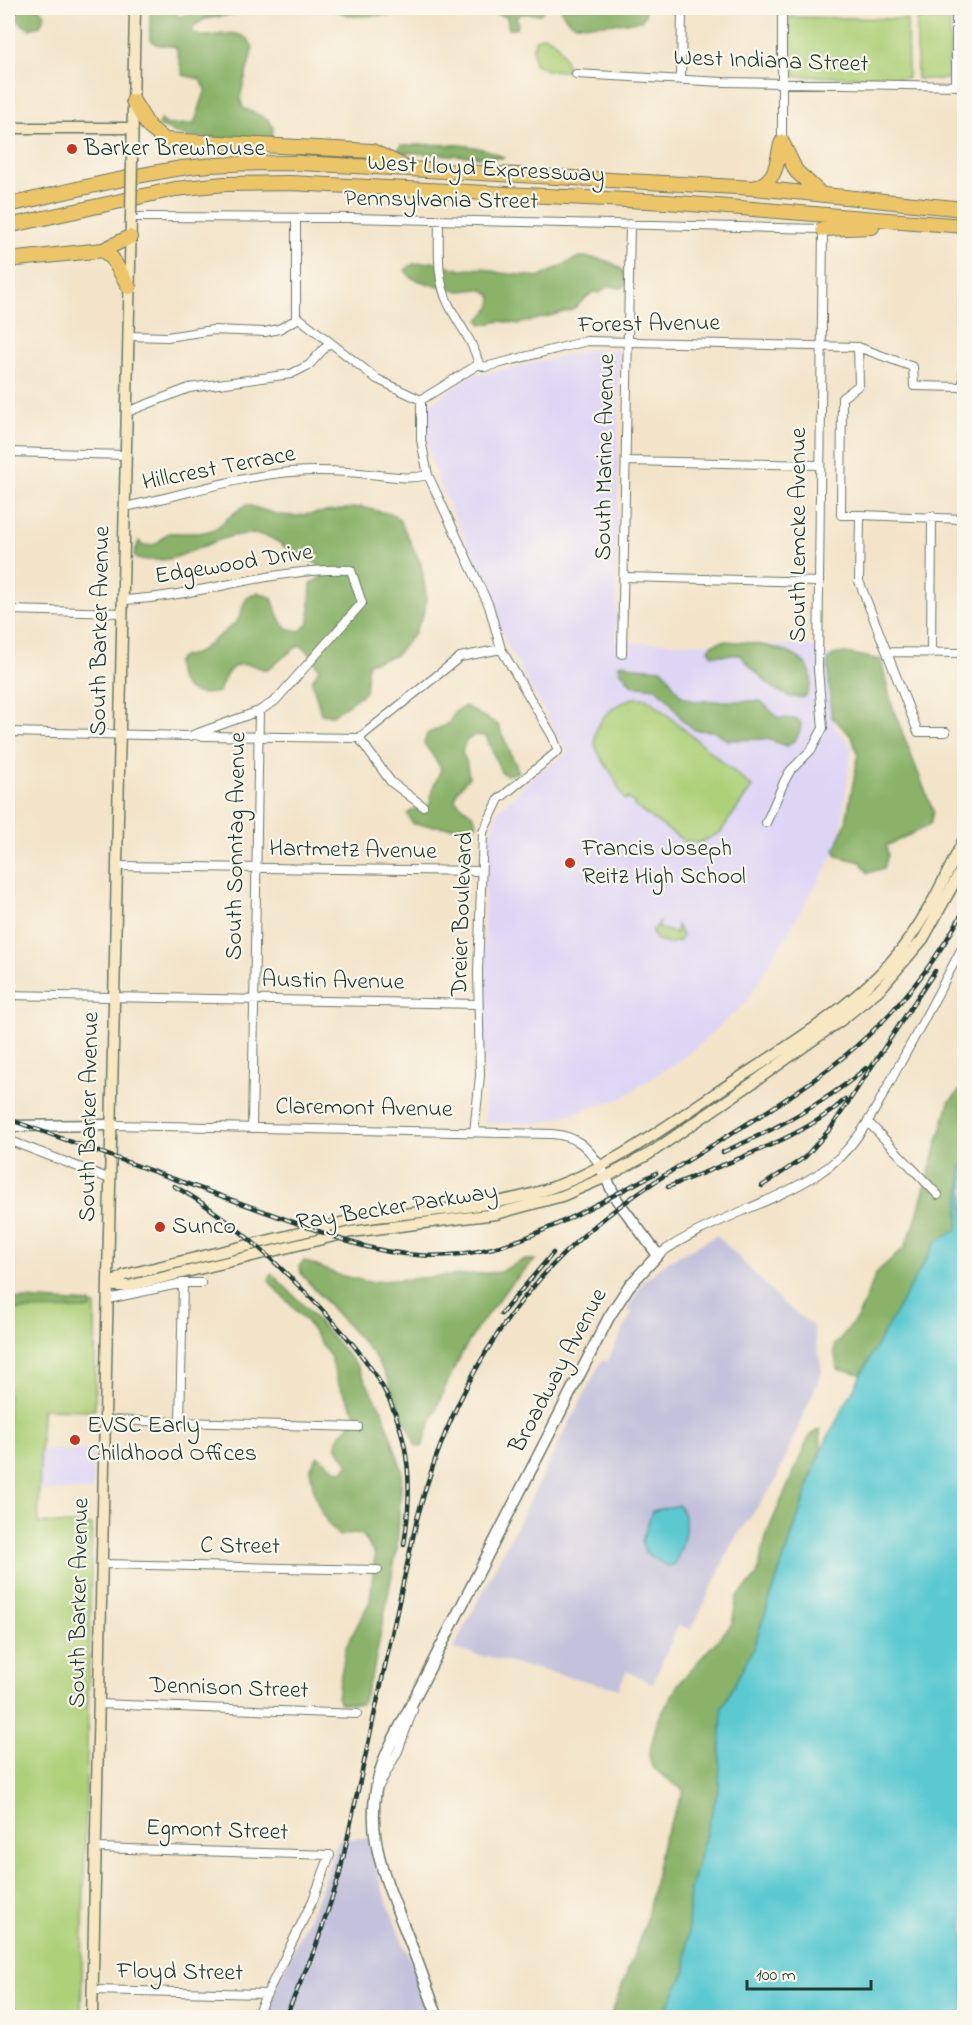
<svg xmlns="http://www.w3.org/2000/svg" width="972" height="2025" font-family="'Indie Flower',sans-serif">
	<rect width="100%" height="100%" fill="#fbf7ec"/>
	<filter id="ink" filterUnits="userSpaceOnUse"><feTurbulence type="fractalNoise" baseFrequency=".0167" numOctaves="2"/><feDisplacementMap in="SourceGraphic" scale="12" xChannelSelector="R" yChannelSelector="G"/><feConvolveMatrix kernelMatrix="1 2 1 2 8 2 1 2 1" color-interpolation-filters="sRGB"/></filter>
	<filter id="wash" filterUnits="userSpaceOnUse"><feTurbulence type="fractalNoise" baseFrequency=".008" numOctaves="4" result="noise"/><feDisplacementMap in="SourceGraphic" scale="24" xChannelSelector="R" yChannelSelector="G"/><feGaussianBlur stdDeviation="1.35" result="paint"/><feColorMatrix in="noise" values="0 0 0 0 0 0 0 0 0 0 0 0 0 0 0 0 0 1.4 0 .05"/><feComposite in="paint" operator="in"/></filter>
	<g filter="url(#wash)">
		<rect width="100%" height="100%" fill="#f3e4c9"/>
		<path fill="#ded5f5" d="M588,350H619L616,642L807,645L832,657L835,728L852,746L839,847L746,1002L690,1053L622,1098L541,1123H485L483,997L486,844L498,811L532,778L568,753L506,643L491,595L438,481L427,443L428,405L476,373H491Z
			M40,1450L93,1451V1491L38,1490Z"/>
		<path fill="#c3c1db" d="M717,1235L783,1303L813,1326L822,1371L775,1482L731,1545L692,1630L678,1625L653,1684L626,1671L619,1689L453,1649L602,1360L607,1362L632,1313L627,1310L643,1282L667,1262Z
			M369,1838L380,1883L432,2017L260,2018L317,1900L339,1839Z"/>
		<path fill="#aed079" stroke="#668656" stroke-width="1.5" d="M789,17L907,19L908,78L790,76Z
			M917,19L950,20L949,79H917Z
			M543,36C560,39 563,56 569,71L546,70L534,63L533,47L536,39Z
			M633,698H646L652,702L752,787L720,833L699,843L684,841L634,806L635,804L627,798L625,800C619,792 617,783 613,776C608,767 599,757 596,747C589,723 615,704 633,698Z
			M660,922L658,928L676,933L677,925L682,936L680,941L669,944L657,940L652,932Z
			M8,1305L95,1306V1410L42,1409L38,1523L92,1525L81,2017L8,2018Z"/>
		<path fill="#8ab269" stroke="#54784e" stroke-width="1.5" d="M8,8H39L45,15L40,26L29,29L8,13Z
			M150,8H172L179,17L201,8H542L544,10L540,14H521L516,18L518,23L516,29H509L507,17L491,13L353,16L326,8L252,11L205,19L194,26L192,31C206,47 238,18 253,47L240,98L243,108L268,119L273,127L272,137L264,140L187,137L158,126L160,120L168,125L194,124L206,89L200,79L183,75L176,47L156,44L150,39Z
			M561,8H644L645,15L641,21C627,22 589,26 576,24C569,23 562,15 561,8Z
			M401,145C435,145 475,140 504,158L397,152Z
			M579,257C596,257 629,262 626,284L622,288L608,286L600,293L593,292L572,310L519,324L500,321L482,325L479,320L491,307L492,297C480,283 472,292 457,291C453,291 413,280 411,277C408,275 407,272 405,270L413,264L434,262L462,270L483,268L500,273L540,277Z
			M247,505L279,515L296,516L361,507L394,515L400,521L421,564L426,594L425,610L415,632L395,656L368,663L365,692L333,715L321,714L312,681L319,669L310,653L300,645C287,652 279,663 266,670C239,659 228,663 219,692C193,698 178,689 176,662C185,653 188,657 197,653C201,651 236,623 238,620C242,613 242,605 247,598L258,592L272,598L278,616L286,628L300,631L309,623L311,584L322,576C322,562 308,559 297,554C285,549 278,539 265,536C230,527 201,551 169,559C158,561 147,560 136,559L134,554L139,541L143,546L156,544L168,533C183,532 203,536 216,528C227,521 234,510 247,505Z
			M722,641C750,642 833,649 806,696C782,705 755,671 740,655H712L709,649L713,644Z
			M845,653L881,660L892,706L933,811L930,825L886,846L888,855L884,868L868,873L861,862L837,856L835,850L846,822L858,756L852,737L831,716L828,661L833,655Z
			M624,663L634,667L663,669L680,695L694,701H761L778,718L797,719L801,723C800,736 797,739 787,746L767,739L727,740L714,731L695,730L683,721L668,699L656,688L632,685L620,671L619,665Z
			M465,706L498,725L519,772L507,775L501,772L486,736L475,735L465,742L462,753L466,760L469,777L457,791L455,800L473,815L477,824L468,829L413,824L407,814L414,809L427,808L431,802C430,787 438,781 441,768L424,743L427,734L449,723L455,712Z
			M964,1086V1161L962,1168L958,1229L936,1242L861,1374L837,1369L834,1346L858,1317L877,1272L904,1248L914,1226L949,1102Z
			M523,1260H535C475,1318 449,1369 422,1447L416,1446L388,1379L373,1354L302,1275L299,1266L304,1261L339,1275L369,1282L500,1272Z
			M272,1274L308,1310L357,1366L383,1412L402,1471L397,1549L374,1667L362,1704L340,1703L337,1697L346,1647L370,1601L375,1555L363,1535L353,1533L339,1536C319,1516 314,1496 310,1469L318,1456L337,1470L343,1471L349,1464L337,1448V1440L357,1415L338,1384L331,1358L307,1322L273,1286L269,1280Z
			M8,1298L91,1303V1309L8,1310Z
			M820,1429L821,1450L754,1646L722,1708L719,1788L690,1890L686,1971L662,2017L610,2018L646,1922L663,1840L684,1791L652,1767L649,1755L657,1722L679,1683L732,1624L737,1597L757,1576L767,1533L810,1435Z"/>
		<path fill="#5cc9d1" stroke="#3e8382" stroke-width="1.5" d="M964,1161V2017H662L686,1971L690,1890L719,1788L722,1708L754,1646L821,1450L879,1341L936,1242L958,1229L962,1168Z
			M679,1505C691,1524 683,1546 674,1565L666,1566L645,1552L642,1541L652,1511Z"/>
	</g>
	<g filter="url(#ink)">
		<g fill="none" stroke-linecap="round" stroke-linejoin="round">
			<g stroke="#697768" stroke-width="10">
				<path id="minor" d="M782,8V142
					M576,74L723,82L964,86
					M681,79L682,8
					M956,86V8
					M131,217L350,218L823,229L818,669L823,728L812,749L790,771L784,782L766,823
					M296,218V319
					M439,221C439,248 436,280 449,305C460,327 472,339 479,364
					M128,336L167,337L213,330L265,332L279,329L299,318L377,379L421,400L479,364L485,367L497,364L587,341L858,347L859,385L842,398L841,515H860L859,581L918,732H946
					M858,347L913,367L914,386L963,387L964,364
					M421,400V440L428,475L489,606L501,649L553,737L558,751L499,799L483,832L478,972L480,1076L474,1132
					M127,412L189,388L291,374L309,365L330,342
					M8,452L126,455
					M627,461L819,465
					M125,507C181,496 234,477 291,472C317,470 343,471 369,474C391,476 407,480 428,475
					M860,515L964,519
					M624,577L818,582
					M8,610L122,613
					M887,652L964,653
					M931,652L932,516
					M622,654L630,224
					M8,732L190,736L259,711L275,701L362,603L351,570C273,567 200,597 123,600
					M199,736L359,738L460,657L501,649
					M359,738L391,782L423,806
					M117,866L480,871
					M8,995L478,1004
					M868,1122L938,1195
					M111,1125L552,1134C577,1136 587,1146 601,1167
					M252,1128L259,711
					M8,1140L110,1179
					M658,1255C707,1220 767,1206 818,1174C857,1150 876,1108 897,1069C920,1028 942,986 964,944
					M108,1299L183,1283H201
					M105,1420L358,1427
					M180,1423L183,1283
					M102,1564L378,1570
					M99,1704L357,1714
					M379,1786L398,1751L413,1710
					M96,1848L330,1855L313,1900L255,2018
					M93,1990L267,1994"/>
			</g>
			<g stroke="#697768" stroke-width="13">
				<path id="tertiary" d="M8,1126L111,1125
					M438,2018C427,1987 416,1957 404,1927C379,1865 359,1816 388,1750L609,1317L629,1286L658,1255L617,1200L602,1170"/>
			</g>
			<g stroke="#697768" stroke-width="13">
				<path id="secondary" d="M8,128H133
					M132,159L135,8
					M108,1286L125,1275L349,1221C413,1210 478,1211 542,1191C609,1170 661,1129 719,1091C774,1055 846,1012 890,963C923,926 943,882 964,839
					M108,1286H128L351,1232L496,1214L562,1196L606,1177L649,1154L754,1082L840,1021L881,988L923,939L964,865
					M92,2018L131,217"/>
			</g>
			<g stroke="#697768" stroke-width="16">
				<path id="trunk" d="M133,101L149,127L165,140L372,151L403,166
					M782,142L796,171L822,195
					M755,188C778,179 776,164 781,144
					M8,205C66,192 123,177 182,168C222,163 262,163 301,163L755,188L964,209
					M8,226L175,189L225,184L289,183L666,202L964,226
					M823,229L872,227
					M103,250L112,258L129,287
					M8,260L103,250L130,237"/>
			</g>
			<use href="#minor" stroke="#fff" stroke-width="8"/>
			<use href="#tertiary" stroke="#fff" stroke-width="10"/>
			<use href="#secondary" stroke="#f7e8c3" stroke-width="10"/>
			<use href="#trunk" stroke="#ecc569" stroke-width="14"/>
			<g stroke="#1f3d34" stroke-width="4.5">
				<path id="rail" d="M8,1119L346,1241C474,1282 546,1230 656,1173
					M723,1152C774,1130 824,1104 866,1068
					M174,1186C223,1213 262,1249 301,1288C383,1371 423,1424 404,1545
					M762,1186L805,1157L831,1128L935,971
					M668,1187C718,1166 809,1136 845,1099
					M501,1314L553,1253
					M285,2018L315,1949L339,1877L417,1519C446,1407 501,1305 591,1229C668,1164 763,1122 841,1059C892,1018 933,967 964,910"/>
			</g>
			<use href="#rail" stroke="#fbf7ec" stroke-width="2" stroke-dasharray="7" stroke-linecap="butt"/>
			<g stroke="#697768" stroke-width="13" stroke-linecap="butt">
				<path id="secondary-bridge" d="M131,217L132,159"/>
			</g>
			<use href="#secondary-bridge" stroke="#f7e8c3" stroke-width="10"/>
		</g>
	</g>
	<g fill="#c8321e" stroke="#fbf7ec" stroke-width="2">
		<circle cx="72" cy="149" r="6"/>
		<circle cx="570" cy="863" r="6"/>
		<circle cx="160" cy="1227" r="6"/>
		<circle cx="75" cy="1440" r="6"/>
	</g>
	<g text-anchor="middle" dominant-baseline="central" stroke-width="4.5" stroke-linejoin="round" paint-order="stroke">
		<g font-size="24" fill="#1f3d34" stroke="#fbf7ec">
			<text transform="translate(771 62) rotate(2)">West Indiana Street</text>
			<text transform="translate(486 170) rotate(3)">West Lloyd Expressway</text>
			<text transform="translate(441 201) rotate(1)">Pennsylvania Street</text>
			<text transform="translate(649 325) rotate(-1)">Forest Avenue</text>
			<text transform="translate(606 457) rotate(-89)">South Marine Avenue</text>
			<text transform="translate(219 469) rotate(-11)">Hillcrest Terrace</text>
			<text transform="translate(799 535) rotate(-90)">South Lemcke Avenue</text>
			<text transform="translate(234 565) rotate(-9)">Edgewood Drive</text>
			<text transform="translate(101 631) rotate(-89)">South Barker Avenue</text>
			<text transform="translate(237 846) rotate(-89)">South Sonntag Avenue</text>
			<text transform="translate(353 851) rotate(1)">Hartmetz Avenue</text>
			<text transform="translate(463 914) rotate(-88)">Dreier Boulevard</text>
			<text transform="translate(333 982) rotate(1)">Austin Avenue</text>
			<text transform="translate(364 1109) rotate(1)">Claremont Avenue</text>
			<text transform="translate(90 1117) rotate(-89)">South Barker Avenue</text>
			<text transform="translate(397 1208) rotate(-9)">Ray Becker Parkway</text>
			<text transform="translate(559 1371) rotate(-62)">Broadway Avenue</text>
			<text transform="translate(240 1547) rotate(1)">C Street</text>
			<text transform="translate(80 1603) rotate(-89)">South Barker Avenue</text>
			<text transform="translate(229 1689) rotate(2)">Dennison Street</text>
			<text transform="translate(217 1831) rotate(2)">Egmont Street</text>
			<text transform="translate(180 1973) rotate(1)">Floyd Street</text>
		</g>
		<g font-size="24" fill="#1f3d34" stroke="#fbf7ec" text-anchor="start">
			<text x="84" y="149">Barker Brewhouse</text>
			<text x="582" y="849">Francis Joseph<tspan x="582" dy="28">Reitz High School</tspan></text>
			<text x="172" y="1227">Sunco</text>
			<text x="87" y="1426">EVSC Early<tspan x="87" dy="28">Childhood Offices</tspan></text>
		</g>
	</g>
	<rect width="972" height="2025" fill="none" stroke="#fbf7ec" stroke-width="30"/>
	<path d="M747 1980v9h124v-9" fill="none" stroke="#1f3d34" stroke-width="3"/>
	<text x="756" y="1980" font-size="18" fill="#1f3d34" stroke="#fbf7ec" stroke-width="4.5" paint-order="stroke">100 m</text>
</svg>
